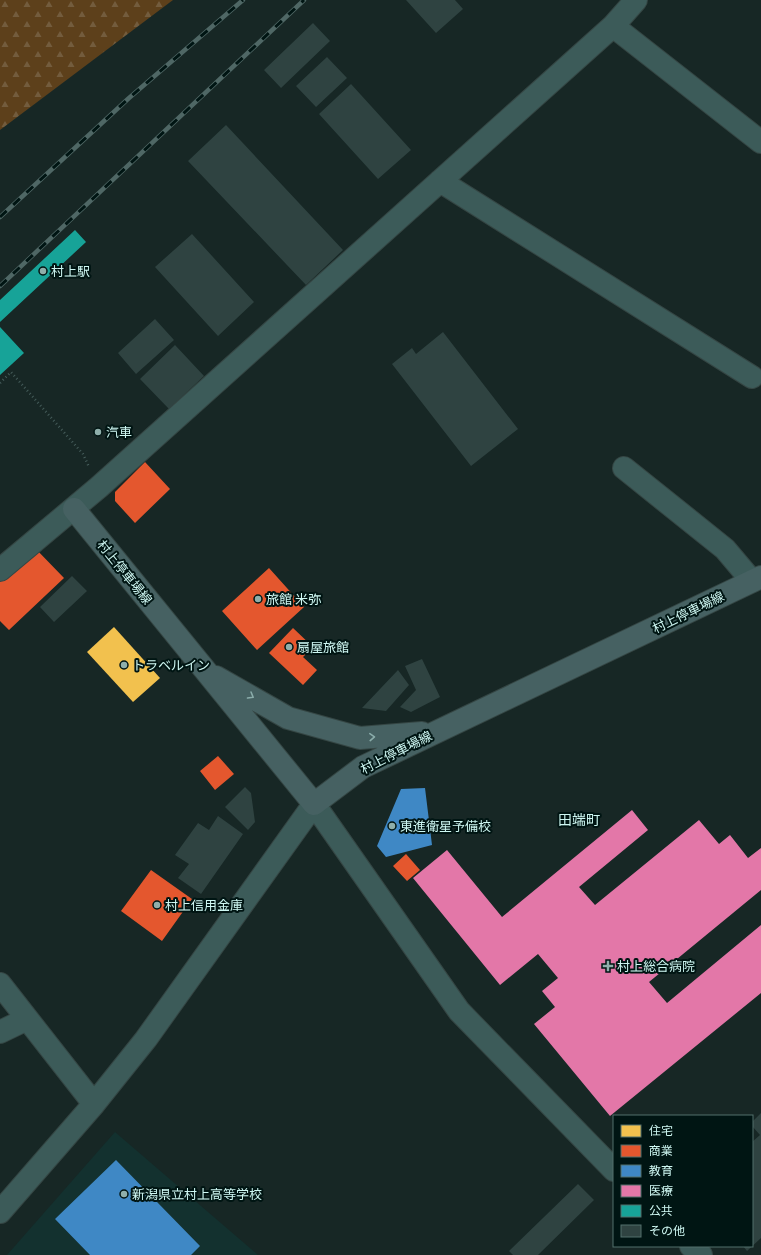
<svg xmlns="http://www.w3.org/2000/svg" width="761" height="1255" font-family="Cabin,'Noto Sans JP',sans-serif">
	<defs>
		<pattern id="forest-firs" width="22" height="20" patternUnits="userSpaceOnUse"><rect width="22" height="20" fill="#5d401b"/><path d="M5 1l3.5 6h-7zM16 11l3.5 6h-7z" fill="#735c3d"/></pattern>
	</defs>
	<rect width="100%" height="100%" fill="#172725"/>
	<path fill="#13312f" d="M115,1132L258,1255H7Z"/>
	<path fill="url(#forest-firs)" d="M0,0H173L0,130Z"/>
	<path fill="#f2c14e" d="M114,627L160,678L133,702L87,652Z"/>
	<path fill="#e4572e" d="M145,462L170,489L135,523L115,501V492Z
		M34,547L64,578L9,630L0,621V579Z
		M269,568L304,607L257,650L222,611Z
		M293,628L313,647L303,657L317,670L303,685L269,653Z
		M218,756L234,774L215,790L200,771Z
		M406,854L420,870L407,881L393,866Z
		M151,870L192,899L162,941L121,911Z"/>
	<path fill="#3f88c5" d="M425,788L432,845L386,857L377,846L401,789Z
		M116,1160L200,1246L191,1255H90L55,1219Z"/>
	<path fill="#e377a8" d="M632,810L648,830L579,887L595,905L699,820L719,844L730,835L748,858L761,848V890L649,982L667,1003L761,925V993L610,1116L534,1024L555,1007L542,991L558,978L538,954L500,985L413,878L447,850L502,917Z"/>
	<path fill="#17a398" d="M75,230L86,242L0,322V300Z
		M0,327L24,353L0,375Z"/>
	<path fill="#2f4341" d="M406,0H455L463,9L436,33Z
		M313,23L330,41L281,88L264,70Z
		M327,57L347,78L316,107L296,86Z
		M351,84L411,150L378,179L319,114Z
		M226,125L343,250L306,285L188,161Z
		M192,234L254,302L218,336L155,267Z
		M155,319L174,340L136,374L118,353Z
		M443,332L518,429L471,466L392,364L412,348L416,354Z
		M175,345L204,376L169,409L140,379Z
		M72,576L87,591L54,622L40,607Z
		M422,659L440,697L411,712L400,707L416,690L405,666Z
		M398,670L409,685L386,711L362,708Z
		M245,787L251,793L255,822L248,830L225,807Z
		M218,816L243,834L201,894L178,878L189,864L175,855L198,823L209,830Z
		M761,1113V1238L747,1251L743,1246H752V1142L760,1135L752,1126V1122Z
		M578,1184L594,1200L538,1255H513L509,1251Z"/>
	<g fill="none" stroke-linecap="round" stroke-linejoin="round">
		<g stroke="#354644" stroke-width="24">
			<path id="minor" d="M613,26L761,142
				M440,181L752,377
				M624,468L725,549L752,581
				M0,570L99,487L613,26L636,0
				M0,984L94,1104
				M0,1032L27,1019
				M0,1212L94,1104L146,1039L314,804L459,1011L614,1170
				M691,1246L701,1255"/>
		</g>
		<g stroke="#354644" stroke-width="24">
			<path id="major" d="M74,509L314,804L363,767L761,577
				M216,677L288,718L360,738L422,733"/>
		</g>
		<path stroke="#455c5a" stroke-width="2.5" stroke-dasharray="1 3" stroke-linecap="butt" d="M0,383L11,372L83,454L89,467"/>
		<use href="#minor" stroke="#3c5b59" stroke-width="22"/>
		<use href="#major" stroke="#466162" stroke-width="22"/>
		<g stroke="#4f6765" stroke-width="4.5">
			<path id="rail" d="M0,217L129,98L243,0
				M0,286L304,0"/>
		</g>
		<use href="#rail" stroke="#001513" stroke-width="3" stroke-dasharray="9" stroke-linecap="butt"/>
	</g>
	<defs><path id="oneway-chevron" d="M-2-3.5L2.5 0L-2 3.5" fill="none" stroke-width="1.6" stroke-linecap="round" stroke-linejoin="round"/></defs>
	<g stroke="#8aacaa">
		<use href="#oneway-chevron" transform="translate(251 696) rotate(30)"/>
		<use href="#oneway-chevron" transform="translate(372 737) rotate(-3)"/>
	</g>
	<g fill="#8fafab" stroke="#001513" stroke-width="1.5">
		<circle cx="43" cy="271" r="4"/>
		<circle cx="98" cy="432" r="4"/>
		<circle cx="258" cy="599" r="4"/>
		<circle cx="289" cy="647" r="4"/>
		<circle cx="124" cy="665" r="4"/>
		<circle cx="392" cy="826" r="4"/>
		<circle cx="157" cy="905" r="4"/>
		<path d="M606 960h4v4h4v4h-4v4h-4v-4h-4v-4h4z"/>
		<circle cx="124" cy="1194" r="4"/>
	</g>
	<g text-anchor="middle" dominant-baseline="central" stroke-width="4" stroke-linejoin="round" paint-order="stroke">
		<g font-size="13" fill="#cff8f3" stroke="#001513" text-anchor="start">
			<text x="51" y="271">村上駅</text>
			<text x="106" y="432">汽車</text>
			<text x="266" y="599">旅館 米弥</text>
			<text x="297" y="647">扇屋旅館</text>
			<text x="132" y="665">トラベルイン</text>
			<text x="400" y="826">東進衛星予備校</text>
			<text x="165" y="905">村上信用金庫</text>
			<text x="617" y="966">村上総合病院</text>
			<text x="132" y="1194">新潟県立村上高等学校</text>
		</g>
		<g font-size="13" fill="#cff8f3" stroke="#001513">
			<text transform="translate(125 572) rotate(51)">村上停車場線</text>
			<text transform="translate(688 612) rotate(-26)">村上停車場線</text>
			<text transform="translate(396 752) rotate(-27)">村上停車場線</text>
		</g>
		<g font-size="14" fill="#cff8f3" stroke="#001513">
			<text x="579" y="820">田端町</text>
		</g>
	</g>
	<rect x="613" y="1115" width="140" height="132" fill="#001513" stroke="#53706d"/>
	<rect x="621" y="1125" width="20" height="12" fill="#f2c14e" stroke="#53706d"/>
	<text x="649" y="1135" font-size="12" fill="#cff8f3">住宅</text>
	<rect x="621" y="1145" width="20" height="12" fill="#e4572e" stroke="#53706d"/>
	<text x="649" y="1155" font-size="12" fill="#cff8f3">商業</text>
	<rect x="621" y="1165" width="20" height="12" fill="#3f88c5" stroke="#53706d"/>
	<text x="649" y="1175" font-size="12" fill="#cff8f3">教育</text>
	<rect x="621" y="1185" width="20" height="12" fill="#e377a8" stroke="#53706d"/>
	<text x="649" y="1195" font-size="12" fill="#cff8f3">医療</text>
	<rect x="621" y="1205" width="20" height="12" fill="#17a398" stroke="#53706d"/>
	<text x="649" y="1215" font-size="12" fill="#cff8f3">公共</text>
	<rect x="621" y="1225" width="20" height="12" fill="#2f4341" stroke="#53706d"/>
	<text x="649" y="1235" font-size="12" fill="#cff8f3">その他</text>
</svg>
